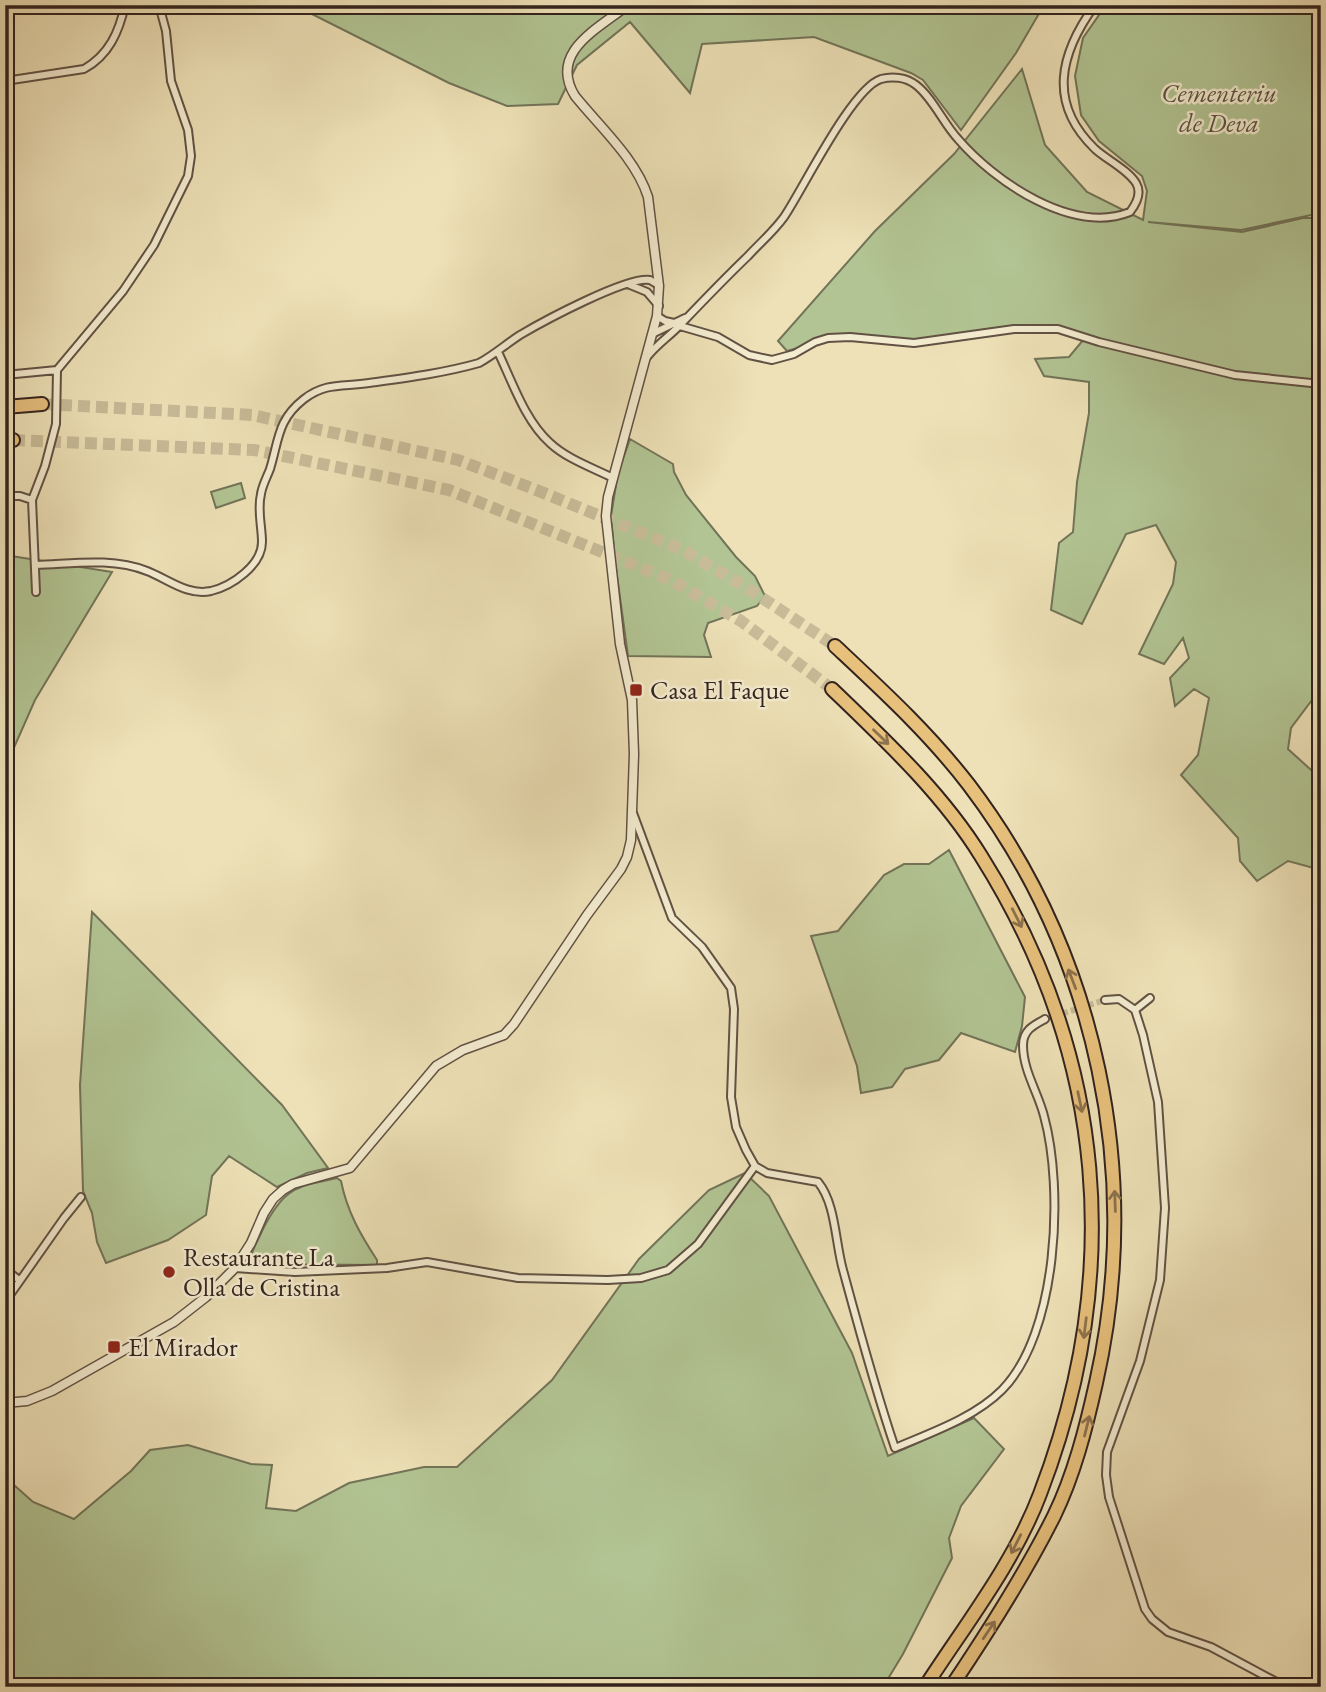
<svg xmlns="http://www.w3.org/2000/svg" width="1326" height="1692" font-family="'EB Garamond',serif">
	<rect width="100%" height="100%" fill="#eee1b7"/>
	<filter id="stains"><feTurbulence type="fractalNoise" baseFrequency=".00286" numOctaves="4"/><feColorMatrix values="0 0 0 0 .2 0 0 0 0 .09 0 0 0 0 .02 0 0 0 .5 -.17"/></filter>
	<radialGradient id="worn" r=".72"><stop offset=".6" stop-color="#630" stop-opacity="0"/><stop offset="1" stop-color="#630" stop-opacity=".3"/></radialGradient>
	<path fill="#b2c493" stroke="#727458" stroke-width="2" d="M257,5H1044L1016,53L961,130L923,80L911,73L814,37L702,44L690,93L630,22L577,65L558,104L507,106L449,83L304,10L258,7Z
		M1106,5H1321V213L1241,230L1148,222L1242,232L1303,218H1321V688L1291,728L1288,749L1321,779V870L1288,861L1257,881L1240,861L1238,838L1181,775L1198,755L1209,698L1194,689L1175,706L1170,678L1189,658L1183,638L1164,664L1139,654L1173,584L1176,562L1156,525L1126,534L1082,624L1051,610L1059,543L1073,532L1077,482L1089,413V382L1044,376L1035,359L1069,357L1084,339L1058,327L920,341L849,334L787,351L778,341L875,231L954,154L1022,69L1045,145L1087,192L1143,220L1147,191L1142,176L1099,141L1081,115L1075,76L1083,38Z
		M630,439L673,464L674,472L686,495L736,557L755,576L765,596L757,606L708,623L704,635L711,657L628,656L615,561L611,516L618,473Z
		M241,483L245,498L216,508L211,492Z
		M5,555L112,572L35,700L5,768Z
		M949,850L1025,997L1022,1026L1015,1052L961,1033L939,1060L905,1069L892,1087L861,1093L857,1066L811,936L838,931L884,875L904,864H929Z
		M92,912L282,1105L328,1168L307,1173L277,1187L229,1156L212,1176L206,1215L168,1240L106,1263L97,1242L92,1213L83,1191L80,1085Z
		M745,1173L769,1196L852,1353L888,1456L974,1418L1004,1449L961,1506L949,1538L952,1558L903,1654L883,1687H5V1477L33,1502L74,1519L131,1471L150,1450L188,1445L251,1464L272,1465L266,1508L296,1511L349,1483L424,1467H457L552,1380L639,1259L709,1190Z
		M337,1178L341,1181C347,1211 360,1234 377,1260V1265L248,1264C251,1252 258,1240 263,1229C284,1188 295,1187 337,1178Z"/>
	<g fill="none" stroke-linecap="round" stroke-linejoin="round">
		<path stroke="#c8bb98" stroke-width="6" stroke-dasharray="6 3" stroke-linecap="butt" d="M1045,1019L1105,1000"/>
		<path stroke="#c8bb98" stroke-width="12" stroke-dasharray="12 6" stroke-linecap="butt" d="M42,404L252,415L458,460L529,487L683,550L744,586L835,646
			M13,440L254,450L449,490L671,580L741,621L832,689"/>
		<g stroke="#615244" stroke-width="10">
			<path id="minor" d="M5,81L84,69C109,55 119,32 125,5
				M630,285L647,292L659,306
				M657,316L665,321L674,323
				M680,326L718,337L749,355L772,360L794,354L815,342L828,338L850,337L914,343L1014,329H1058L1099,342L1235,375L1321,384
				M652,334L685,318
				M498,352C512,381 525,421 550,443C567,459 593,468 613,478
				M647,357C657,344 670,336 681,324C703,301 725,278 748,256C760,243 774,231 784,217C803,189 852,88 881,79C892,76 906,77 916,85C933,98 943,123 958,139C994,181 1072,235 1130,212C1137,203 1142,193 1136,183C1127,169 1107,160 1095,149C1047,103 1060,53 1095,5
				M5,375L57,370
				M5,496H20L32,500
				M36,565C72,564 111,557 147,571C168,579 187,596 211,591C232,586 262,565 262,542C262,526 257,510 261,494C262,486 267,477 270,469C279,440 277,420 304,399C326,382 343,387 369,383C405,378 444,373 479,363C494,355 506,344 520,335C542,322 627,276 650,280C652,281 657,284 659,286
				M36,592L32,500L45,466L56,424L57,370L123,291L154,245L188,176L191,156L188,130L171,81L166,31L159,5
				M633,813L672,918L702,947L731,988L734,1009L731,1097L736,1127L746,1150L755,1166L767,1173L818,1182C836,1204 835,1242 843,1270C859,1329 875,1389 895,1448C930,1433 974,1418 1002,1390C1058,1333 1064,1189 1044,1116C1038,1092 1023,1071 1023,1045C1023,1030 1034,1025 1045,1019
				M1105,1000L1119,999L1135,1010L1143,1035L1158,1102L1165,1208L1160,1280L1140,1361L1107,1452L1106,1475L1109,1497L1145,1609L1152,1619L1168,1632L1211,1647L1284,1686L1292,1687
				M1135,1010L1150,998
				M235,1268L295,1272L387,1268L427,1262L518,1278L608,1280L641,1278L668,1270L698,1244L755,1166
				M5,1269L19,1280
				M5,1302L64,1218L81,1197
				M1303,1687L1321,1682"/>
		</g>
		<g stroke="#615244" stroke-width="11">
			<path id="tertiary" d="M5,1403L27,1401L52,1391L174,1322L206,1297L235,1268L251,1243L264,1213L273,1199L283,1190L293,1184L350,1168L436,1066L463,1050L504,1035L514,1024L587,915L621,869L627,857L631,840L634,754L632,700L620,644L606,516L608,497L657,316L659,286L648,197C636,159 600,127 575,96C548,52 598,29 628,5"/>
		</g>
		<g stroke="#32231e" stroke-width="16">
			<path id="motorway" d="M5,407L42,404
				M5,441L13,440
				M835,646C882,690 929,733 969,785C1098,955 1143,1175 1096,1383C1086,1428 1074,1475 1054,1516C1024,1576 988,1632 951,1687
				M832,689C886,741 942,793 981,856C1107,1056 1124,1275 1040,1494C1014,1563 965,1625 925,1687"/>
		</g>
		<use href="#minor" stroke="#f4ecd0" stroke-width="6"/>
		<use href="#tertiary" stroke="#f4ecd0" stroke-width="8"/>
		<use href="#motorway" stroke="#e7c07c" stroke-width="12"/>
	</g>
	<defs><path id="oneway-shaft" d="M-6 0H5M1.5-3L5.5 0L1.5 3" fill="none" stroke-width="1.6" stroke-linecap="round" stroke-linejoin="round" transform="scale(1.75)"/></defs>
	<g stroke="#8c724d">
		<use href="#oneway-shaft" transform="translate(881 737) rotate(44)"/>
		<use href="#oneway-shaft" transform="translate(1017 918) rotate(63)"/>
		<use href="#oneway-shaft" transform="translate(1072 979) rotate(-111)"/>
		<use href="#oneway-shaft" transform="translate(1080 1102) rotate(78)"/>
		<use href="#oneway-shaft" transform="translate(1115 1201) rotate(-92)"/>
		<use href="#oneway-shaft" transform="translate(1085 1328) rotate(97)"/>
		<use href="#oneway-shaft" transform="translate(1087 1426) rotate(-76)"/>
		<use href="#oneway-shaft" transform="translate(1016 1544) rotate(117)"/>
		<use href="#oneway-shaft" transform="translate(989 1630) rotate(-56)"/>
	</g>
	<g fill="#8f2418" stroke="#f4ecd0" stroke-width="2.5">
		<rect x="629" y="683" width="14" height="14" rx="3.5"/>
		<circle cx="169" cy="1272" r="7"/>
		<rect x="107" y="1340" width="14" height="14" rx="3.5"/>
	</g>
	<g text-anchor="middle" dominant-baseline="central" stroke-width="5" stroke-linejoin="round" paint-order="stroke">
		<g font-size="26" font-style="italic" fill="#585341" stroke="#f4ecd0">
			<text x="1219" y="93">Cementeriu<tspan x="1219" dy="30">de Deva</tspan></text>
		</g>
		<g font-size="26" fill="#32231e" stroke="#f4ecd0" text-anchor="start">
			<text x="650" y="690">Casa El Faque</text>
			<text x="183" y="1257">Restaurante La<tspan x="183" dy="30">Olla de Cristina</tspan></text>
			<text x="128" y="1347">El Mirador</text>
		</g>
	</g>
	<rect width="1326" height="1692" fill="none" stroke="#eee1b7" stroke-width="28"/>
	<rect x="7" y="7" width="1312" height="1678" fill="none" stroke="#32231e" stroke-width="3.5"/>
	<rect x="14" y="14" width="1298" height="1664" fill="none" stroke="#32231e" stroke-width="2"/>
	<rect width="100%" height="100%" filter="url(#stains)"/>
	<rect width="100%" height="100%" fill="url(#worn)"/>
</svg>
